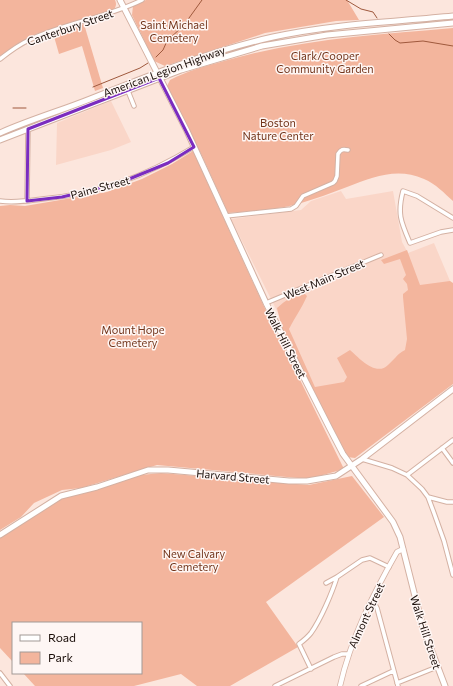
<svg xmlns="http://www.w3.org/2000/svg" width="453" height="686" font-family="Commissioner,sans-serif">
	<rect width="100%" height="100%" fill="#fce6dd"/>
	<path fill="#fad6c8" d="M111,101L131,142L111,150L56,165L57,123Z
		M341,191L346,199L393,191L402,242L408,253L434,243L453,288V337L320,397L231,219L301,210L311,201Z"/>
	<path fill="#f3b59d" d="M0,0H115C117,4 116,8 112,11L36,34L19,43L0,56Z
		M146,0H347L359,20L336,21L265,33L165,66L154,61L132,15L133,6Z
		M84,24L103,88L95,91L82,46L59,54L53,33Z
		M453,28V201C444,193 436,184 424,179C397,167 373,177 347,187C331,193 315,199 298,204C276,210 251,211 228,213L203,158L167,86L170,80C187,71 206,66 224,61C299,39 376,35 453,28Z
		M193,151L267,313L344,469L309,479L157,465L81,488L62,490L34,503L21,517L0,530V206L10,205L25,206L107,192L142,179L172,164Z
		M407,250L420,285L450,281L453,283V384L355,458L347,457L282,328L277,308C285,301 294,294 305,294L307,296C302,308 295,317 289,329L315,387L344,382L347,377L337,358L350,350C359,358 376,377 388,365C395,359 396,355 405,350L407,339L403,297V294L408,290L407,284L403,279L406,275L400,259L384,264L381,260Z
		M161,473L309,485L352,476L384,517L266,602L298,647L230,686H197L181,674L134,686H35L23,673H141V623H13V662L0,648V538L64,497L82,494L141,475Z"/>
	<g fill="none" stroke-linecap="round" stroke-linejoin="round">
		<path stroke="#9f593d" stroke-width="1" d="M346,0L361,9L373,12L377,18
			M389,34L395,40L400,43L423,41L453,46
			M156,57L163,50L167,41L184,25L202,0
			M93,87L140,68L148,63
			M13,108H26"/>
		<g stroke="#d4b1a3" stroke-width="5.5">
			<path id="minor" d="M0,59C9,52 18,45 29,40C65,23 106,18 142,0
				M128,91L134,106
				M0,201C15,203 27,201 42,199C99,194 146,176 194,147
				M27,201L28,129
				M226,216L291,209L296,206L303,196L333,183L335,181L337,176L338,154C341,149 343,149 348,150
				M453,218L417,196L403,191C397,214 401,222 410,243L441,232L453,230
				M266,303L381,255
				M442,448L453,463
				M362,459L392,468L407,475L422,489L428,497L434,513L444,541L453,575
				M407,475L453,440
				M428,497L447,502H453
				M326,583L337,577L362,560L370,558L389,567
				M372,599L377,608L398,686
				M311,669L299,644C303,641 308,637 311,633C321,619 332,593 337,577
				M0,673L10,686
				M397,683L437,667
				M275,686L334,657L342,654H349
				M361,686L393,671"/>
		</g>
		<g stroke="#d4b1a3" stroke-width="6">
			<path id="tertiary" d="M340,686C351,638 373,594 397,552L403,549"/>
		</g>
		<g stroke="#d4b1a3" stroke-width="7">
			<path id="secondary" d="M120,0L187,131L266,303L329,427L343,454L393,522L400,537L423,628L445,686
				M0,133C29,120 60,111 90,99C150,75 210,51 273,37C332,24 393,22 453,16
				M0,140L181,70L262,46L327,35L453,23
				M0,535L61,496L97,487L148,470H168L289,481H307L336,476L362,459L453,389"/>
		</g>
		<use href="#minor" stroke="#fff" stroke-width="3.5"/>
		<use href="#tertiary" stroke="#fff" stroke-width="4.5"/>
		<use href="#secondary" stroke="#fff" stroke-width="5"/>
	</g>
	<path fill="none" stroke="#7b2cbf" stroke-width="3" stroke-linejoin="round" d="M159,78L194,147L168,163L117,184L62,197L27,201L28,129Z"/>
	<g text-anchor="middle" dominant-baseline="central" stroke-width="3" stroke-linejoin="round" paint-order="stroke">
		<g font-size="11" fill="#72341a" stroke="#fef6f4">
			<text x="174" y="24">Saint Michael<tspan x="174" dy="13">Cemetery</tspan></text>
			<text x="325" y="55">Clark/Cooper<tspan x="325" dy="13">Community Garden</tspan></text>
			<text x="278" y="122">Boston<tspan x="278" dy="13">Nature Center</tspan></text>
			<text x="133" y="329">Mount Hope<tspan x="133" dy="13">Cemetery</tspan></text>
			<text x="194" y="553">New Calvary<tspan x="194" dy="13">Cemetery</tspan></text>
		</g>
		<g font-size="11" fill="#190d08" stroke="#fef6f4">
			<text transform="translate(70 27) rotate(-19)">Canterbury Street</text>
			<text transform="translate(164 71) rotate(-20)">American Legion Highway</text>
			<text transform="translate(100 187) rotate(-15)">Paine Street</text>
			<text transform="translate(324 279) rotate(-23)">West Main Street</text>
			<text transform="translate(286 343) rotate(63)">Walk Hill Street</text>
			<text transform="translate(233 476) rotate(5)">Harvard Street</text>
			<text transform="translate(366 615) rotate(-65)">Almont Street</text>
			<text transform="translate(426 632) rotate(72)">Walk Hill Street</text>
		</g>
	</g>
	<rect x="12" y="622" width="130" height="52" fill="#fef6f4" stroke="#a29996"/>
	<rect x="20" y="635" width="20" height="6" fill="#ffffff" stroke="#a29996"/>
	<text x="48" y="642" font-size="12" fill="#190d08">Road</text>
	<rect x="20" y="652" width="20" height="12" fill="#f3b59d" stroke="#a29996"/>
	<text x="48" y="662" font-size="12" fill="#190d08">Park</text>
</svg>
